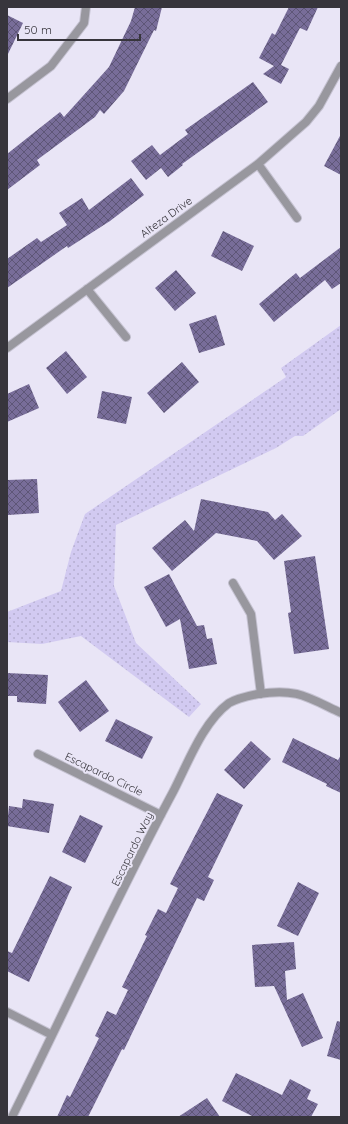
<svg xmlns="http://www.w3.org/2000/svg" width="348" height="1124" font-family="Quicksand,sans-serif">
	<defs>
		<pattern id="green-dots" width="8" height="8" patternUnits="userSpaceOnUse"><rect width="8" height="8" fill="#d2caf1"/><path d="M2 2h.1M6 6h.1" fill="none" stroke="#b5aed0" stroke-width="1.8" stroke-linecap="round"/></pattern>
		<pattern id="building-cross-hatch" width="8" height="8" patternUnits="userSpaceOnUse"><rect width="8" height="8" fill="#786d99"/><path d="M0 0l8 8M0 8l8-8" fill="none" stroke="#5e5677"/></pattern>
	</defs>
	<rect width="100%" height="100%" fill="#e9e5f6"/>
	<path fill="url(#green-dots)" d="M341,325V409L303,436H295L276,448L116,525L114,586L136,643L201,704L189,717L81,636L42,644L7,642V612L61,591L71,552L85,514L286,377L281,368Z"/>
	<path fill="url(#building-cross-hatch)" d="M135,7H162L156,31L154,30L124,91L104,114L100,110L95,117L37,160L40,165L7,190V154L60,112L64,117L109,67L131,21Z
		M289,7H318L307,31L300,28L281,65L289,69L281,84L263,74L274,66L259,58L272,33L275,35Z
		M7,15L23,23L7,56Z
		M253,82L268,102L182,164L183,165L168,177L161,168L146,180L131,161L152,145L160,155L188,134L185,130Z
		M341,134V175L324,166Z
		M131,178L144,195L110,221L68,248L67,246L7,288V259L37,238L41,242L67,225L59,213L82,198L89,210Z
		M223,231L254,246L242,271L211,256Z
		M341,247V283L332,289L325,280L274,322L259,304L296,273L300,278Z
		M176,270L196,293L175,311L155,288Z
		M216,315L225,345L199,353L189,324Z
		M66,351L87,377L67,394L46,368Z
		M182,362L199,382L164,413L147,393Z
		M29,384L39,408L7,422V394Z
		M102,391L132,397L126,424L97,418Z
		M37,479L39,513L8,515L7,480Z
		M201,499L268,512L275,520L282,514L302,536L274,560L257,541L216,533L172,571L152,548L185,520L194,531Z
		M315,556L329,649L294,654L288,613L291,612L284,561Z
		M169,574L197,626L204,625L207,639L212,638L217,664L189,669L180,619L166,627L144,587Z
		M7,673L48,675L46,704L17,702V696H7Z
		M86,680L109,711L80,732L58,702Z
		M116,719L153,737L142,759L105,741Z
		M293,738L338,760L341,755V793L326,786L327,784L282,762Z
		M251,741L271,759L244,789L224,770Z
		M217,793L243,805L208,877L214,880L204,901L197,898L124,1050L122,1049L88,1117H57L67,1095L70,1097L99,1038L95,1036L107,1011L116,1015L128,990L122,987L147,936L145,935L158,909L166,913L178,888L170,884Z
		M23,799L54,804L49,833L7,826L9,806L22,808Z
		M80,815L103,826L85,863L62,852Z
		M50,876L72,887L29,982L7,971V951L12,953Z
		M298,882L319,893L298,936L277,926Z
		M294,942L296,969L285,971L287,1000L303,993L323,1038L302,1047L274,986L255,987L252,945Z
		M337,1021L341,1022V1060L327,1056Z
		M236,1073L282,1095L290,1079L311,1090L307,1099L318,1104L311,1117H254L222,1101Z
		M207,1098L220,1117H178Z"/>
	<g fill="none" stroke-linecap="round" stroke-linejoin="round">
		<g stroke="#c5c2d1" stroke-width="10">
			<path id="street" d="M7,99L51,66L84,23L86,7
				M258,164L297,218
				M87,289L126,337
				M7,348L258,164L306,122L319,106L341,66
				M233,583L251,614L261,694
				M38,754L161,815
				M7,1012L52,1035
				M12,1117C66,1009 116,898 173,792C188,763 203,722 229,703C238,698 248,696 258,694C297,688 307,697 341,713"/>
		</g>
		<use href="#street" stroke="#98979e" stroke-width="8"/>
	</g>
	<g text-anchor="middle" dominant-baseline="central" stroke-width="4" stroke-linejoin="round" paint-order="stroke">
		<g font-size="11" fill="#37353c" stroke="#e9e5f6">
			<text transform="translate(166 217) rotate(-36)">Alteza Drive</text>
			<text transform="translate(104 774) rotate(26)">Escapardo Circle</text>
			<text transform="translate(132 849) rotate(-64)">Escapardo Way</text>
		</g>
	</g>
	<rect width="348" height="1124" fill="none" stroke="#37353c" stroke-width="16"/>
	<path d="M18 34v6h122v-6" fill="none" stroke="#37353c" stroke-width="2"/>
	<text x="24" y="34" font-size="12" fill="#37353c" stroke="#e9e5f6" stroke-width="3" paint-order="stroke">50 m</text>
</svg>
